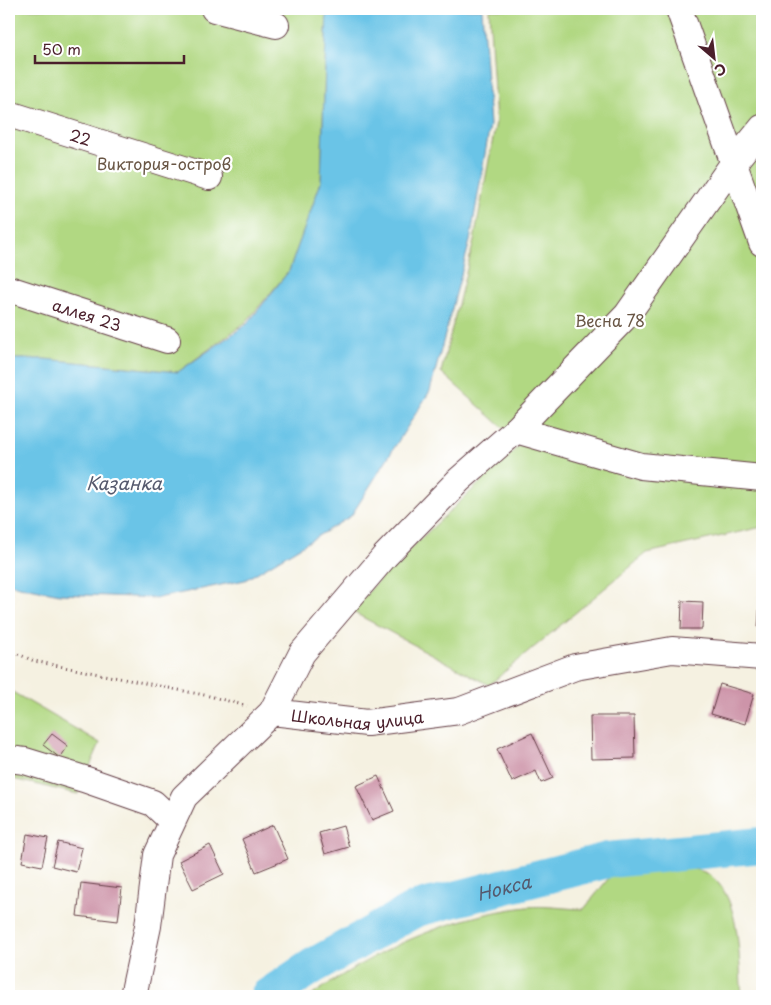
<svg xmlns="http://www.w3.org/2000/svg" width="771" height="1005" font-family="'Playpen Sans',sans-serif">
	<rect width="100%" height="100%" fill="#fff"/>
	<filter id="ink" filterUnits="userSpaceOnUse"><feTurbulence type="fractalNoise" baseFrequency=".02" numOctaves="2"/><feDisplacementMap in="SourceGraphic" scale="10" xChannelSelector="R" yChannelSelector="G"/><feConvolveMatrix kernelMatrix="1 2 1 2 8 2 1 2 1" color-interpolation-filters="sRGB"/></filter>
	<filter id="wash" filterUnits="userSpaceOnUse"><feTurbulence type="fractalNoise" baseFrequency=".0096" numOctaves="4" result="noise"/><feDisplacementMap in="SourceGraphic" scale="20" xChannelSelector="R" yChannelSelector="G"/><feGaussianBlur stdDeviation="1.12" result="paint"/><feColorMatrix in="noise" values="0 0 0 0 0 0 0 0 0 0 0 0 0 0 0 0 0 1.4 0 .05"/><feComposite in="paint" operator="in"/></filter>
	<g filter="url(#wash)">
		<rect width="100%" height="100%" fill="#f5f1e1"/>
		<path fill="#b1d882" stroke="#7e7c56" d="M9,9H327L321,182L289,271L246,322L178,372L44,359H9Z
			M489,9H762V527L647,553L489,685L351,611L391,567L521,444L441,372L474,241L496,122Z
			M9,690L100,743L78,794L9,778Z
			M639,867C657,868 697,864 711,876C742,900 738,960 742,996H311C374,951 449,916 527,907C545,905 566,909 584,909L612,874Z"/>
		<path fill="#6ac4e7" stroke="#5a7289" d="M327,9H482L490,125L470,241L430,391L351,516L245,580L158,598L60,594L9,584V359H44L178,372L247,324L289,271L321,182Z"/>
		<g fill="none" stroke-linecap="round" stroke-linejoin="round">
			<path stroke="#6ac4e7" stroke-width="36" id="s1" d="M268,996L313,966L416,909L608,860L762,845"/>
		</g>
		<g id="blocks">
			<path fill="#cd94a9" d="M760,597H762V628H758Z
				M682,601L703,602L702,629H681Z
				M720,684L754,694L745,724L711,714Z
				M590,716H634L635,758L591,759Z
				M532,733L553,778L541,783L536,771L512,782L497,749Z
				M52,734L68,746L60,758L43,745Z
				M378,776L394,811L372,820L356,786Z
				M273,825L288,859L256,872L242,839Z
				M343,826L349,847L325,854L319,833Z
				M27,834L48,838L42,866L22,862Z
				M58,842L82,848L76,872L52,866Z
				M210,845L224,874L193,889L179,861Z
				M81,883L122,888L118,921L77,916Z"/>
		</g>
	</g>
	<g filter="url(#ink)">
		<use href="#blocks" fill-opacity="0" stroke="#643e46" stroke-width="1"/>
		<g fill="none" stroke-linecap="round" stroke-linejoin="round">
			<g stroke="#643e46" stroke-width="28">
				<g id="minor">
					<path d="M214,9L276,25"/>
					<path d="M679,9L762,243"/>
					<path id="s2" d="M9,114L209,177"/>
					<path id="s3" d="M9,289L167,340"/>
					<path d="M516,430L641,466L762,478"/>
					<path id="s4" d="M272,712L367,723L459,711L575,667L672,650L762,657"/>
					<path d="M9,759L25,761L84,779L153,803L171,820"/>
					<path d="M133,996L148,926L157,855L184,797L272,712L302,653L385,556L459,480L516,430L627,315L735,161L762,128"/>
				</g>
			</g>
			<path stroke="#643e46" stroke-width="3" stroke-dasharray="1 4" stroke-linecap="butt" d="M9,650L34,661L209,696L247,706"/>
			<use href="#minor" stroke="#fff" stroke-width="26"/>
		</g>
	</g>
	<g text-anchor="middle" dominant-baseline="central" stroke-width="4.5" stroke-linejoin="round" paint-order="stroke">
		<g font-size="16" fill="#4a1f2b" stroke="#fff">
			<text stroke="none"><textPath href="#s2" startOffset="75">22</textPath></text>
			<text stroke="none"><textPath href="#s3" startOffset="82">аллея 23</textPath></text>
			<text stroke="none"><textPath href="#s4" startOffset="86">Школьная улица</textPath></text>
		</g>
		<g font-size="16" fill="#695645" stroke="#fff">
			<text x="164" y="163">Виктория-остров</text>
			<text x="610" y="320">Весна 78</text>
		</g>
		<g font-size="18" font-style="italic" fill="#55596d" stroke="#fff">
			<text x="124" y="482">Казанка</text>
			<text stroke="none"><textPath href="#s1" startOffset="262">Нокса</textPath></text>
		</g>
	</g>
	<rect width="771" height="1005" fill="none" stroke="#fff" stroke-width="30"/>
	<g transform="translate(714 58) rotate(152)" stroke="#ffffff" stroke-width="4" paint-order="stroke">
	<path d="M0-4L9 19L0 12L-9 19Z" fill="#4a1f2b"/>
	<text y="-8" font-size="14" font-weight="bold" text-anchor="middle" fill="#4a1f2b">С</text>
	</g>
	<path d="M35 55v8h149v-8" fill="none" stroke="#4a1f2b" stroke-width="2.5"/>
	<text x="42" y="55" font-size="15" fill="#4a1f2b" stroke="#ffffff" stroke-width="4" paint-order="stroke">50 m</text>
</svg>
